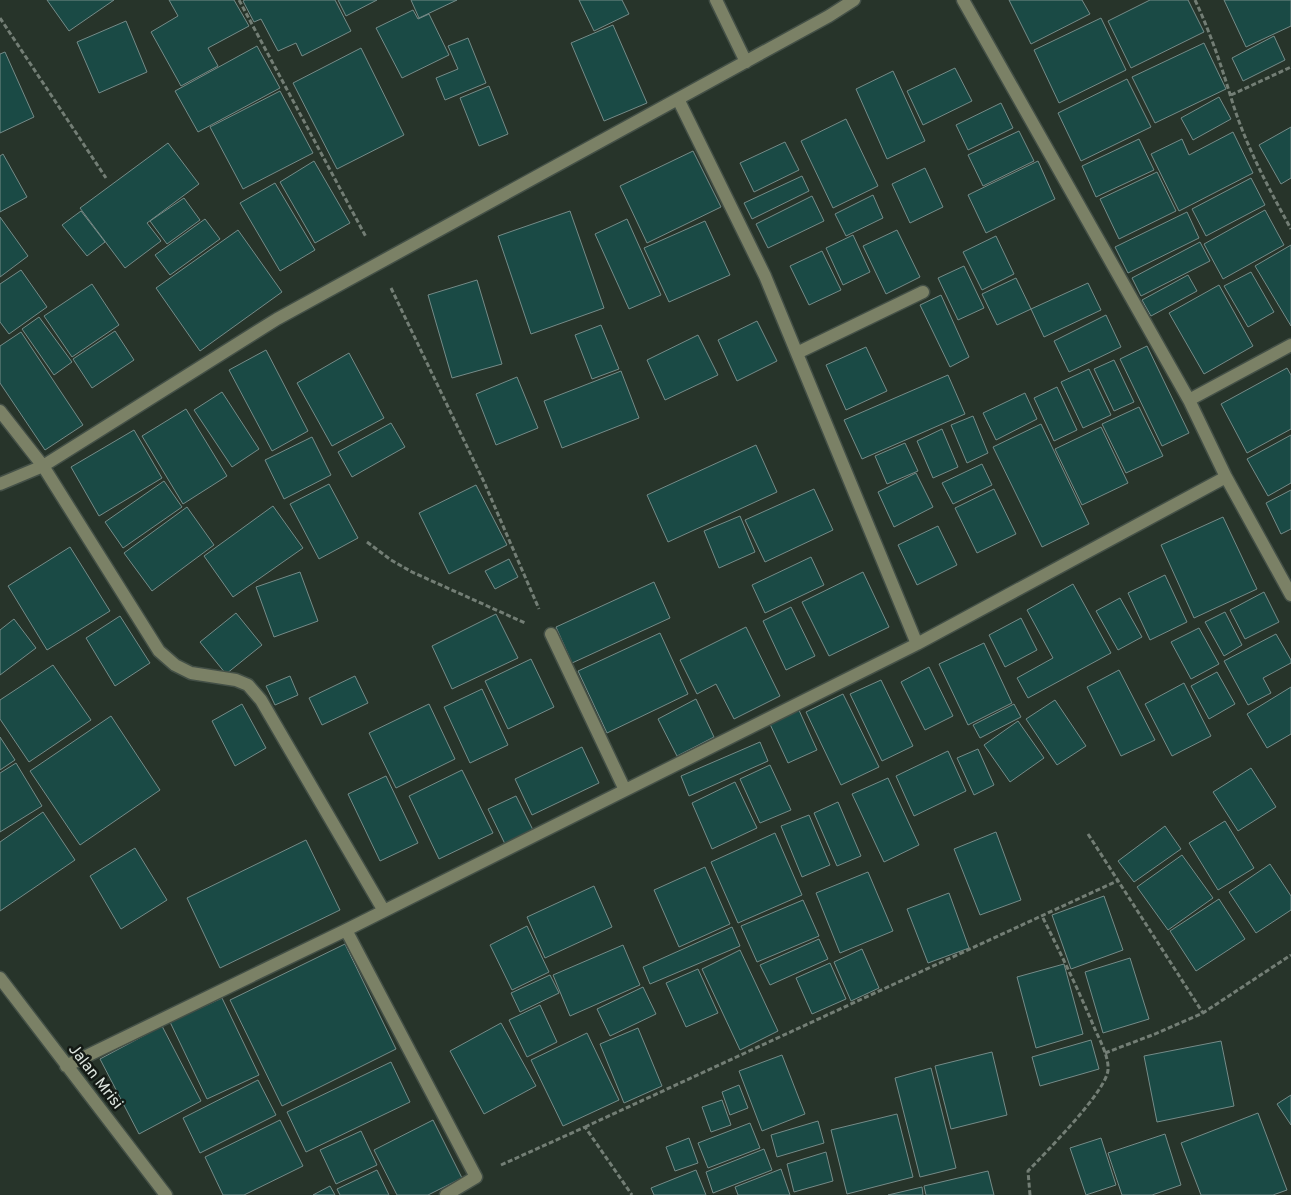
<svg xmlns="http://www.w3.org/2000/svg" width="1291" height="1195" font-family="Overpass,sans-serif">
	<rect width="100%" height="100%" fill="#27342a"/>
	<path fill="#1a4a45" stroke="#758b88" d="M47,0H114L69,31Z
		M169,0H234L249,26L208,48L218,66L181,86L151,32L178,16Z
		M245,0H335L351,31L302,56L296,43L278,51L261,19L254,22L243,1Z
		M338,0H377L346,16Z
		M411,0H457L419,18Z
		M579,0H622L629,14L594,31Z
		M1009,0H1082L1090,14L1031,44Z
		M1150,0H1188L1204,32L1131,68L1108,21Z
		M1224,0H1291V26L1246,47Z
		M413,10L418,19L429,14L449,55L402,78L376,28Z
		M1101,18L1126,70L1059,103L1034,50Z
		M126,21L147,72L99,93L77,42Z
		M613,25L647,103L604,121L571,43Z
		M1274,36L1285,60L1243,81L1232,58Z
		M468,38L486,83L445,100L436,78L458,69L448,46Z
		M1204,43L1226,89L1155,123L1132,77Z
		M257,46L280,88L198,132L175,91Z
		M361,48L404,135L337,169L293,83Z
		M5,52L34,117L0,133V54Z
		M955,68L972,101L923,125L907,91Z
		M893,71L925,141L887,159L856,89Z
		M1127,79L1151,127L1081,161L1058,113Z
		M489,86L508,134L479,146L460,98Z
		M280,91L313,153L243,189L210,127Z
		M1219,97L1231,119L1193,140L1181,118Z
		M1001,103L1013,128L968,150L956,125Z
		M846,119L878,186L833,208L801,141Z
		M1291,127V178L1281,184L1259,145Z
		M1019,131L1034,161L983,186L968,155Z
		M1233,132L1253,173L1179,211L1151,154L1182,139L1189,155Z
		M1139,139L1154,170L1096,197L1082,166Z
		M785,142L799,170L754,192L740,163Z
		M168,143L199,184L147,223L161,241L125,268L80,208Z
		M693,151L721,207L647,243L620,186Z
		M3,154L27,197L0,212V156Z
		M314,161L350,223L315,243L280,182Z
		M1038,161L1055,199L986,233L968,195Z
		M925,168L943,207L910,223L892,184Z
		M1157,172L1176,211L1119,239L1100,199Z
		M802,176L809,191L752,219L744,203Z
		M1251,178L1265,205L1206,236L1192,209Z
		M275,183L315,250L280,271L240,203Z
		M873,195L883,218L846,236L835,214Z
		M812,196L824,221L768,248L756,224Z
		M184,198L200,220L167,244L150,221Z
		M1265,210L1284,245L1223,279L1204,244Z
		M81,211L105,242L87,256L62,225Z
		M570,211L604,308L531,334L498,236Z
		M1187,212L1199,238L1128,273L1115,247Z
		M0,217L28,256L0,277Z
		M205,219L220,239L170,275L155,255Z
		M627,219L661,295L629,309L595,234Z
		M705,221L730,275L669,302L644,248Z
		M238,230L282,292L200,351L156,288Z
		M897,230L920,277L886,294L863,246Z
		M853,235L870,272L843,285L826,248Z
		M996,236L1014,274L982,290L963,252Z
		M1200,242L1210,261L1141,296L1132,278Z
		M1291,245V326L1255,266Z
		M822,251L841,290L809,305L790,266Z
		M964,266L984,308L958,320L938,278Z
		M21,270L47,307L9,334L0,322V284Z
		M1251,272L1274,312L1248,327L1224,286Z
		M1188,275L1197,291L1151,316L1142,300Z
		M1016,278L1031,309L997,325L982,294Z
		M477,280L502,364L452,378L428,295Z
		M1088,283L1101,310L1044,337L1031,309Z
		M92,284L119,325L72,357L44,316Z
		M1219,285L1253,346L1204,374L1169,313Z
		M941,295L969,357L950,367L920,305Z
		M1106,315L1121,347L1069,372L1054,341Z
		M39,317L72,362L54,375L22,329Z
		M757,321L777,361L737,381L718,340Z
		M601,325L619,369L592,379L575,335Z
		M115,331L134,360L92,388L73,359Z
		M21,332L83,425L45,450L0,383V346Z
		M698,335L718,375L665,400L647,360Z
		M1147,346L1189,433L1162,446L1120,359Z
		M866,347L887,391L846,410L826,365Z
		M266,350L308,431L272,451L229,370Z
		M349,353L384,418L332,446L297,383Z
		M1114,360L1134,402L1114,411L1094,369Z
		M1287,368L1291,375V429L1247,453L1221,404Z
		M1089,369L1111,415L1083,428L1061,382Z
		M621,371L639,418L562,448L544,401Z
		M948,375L965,414L862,459L844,420Z
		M517,377L538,428L496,445L476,394Z
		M1057,387L1077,430L1054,441L1034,398Z
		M222,392L259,449L232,467L194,410Z
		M1025,393L1037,419L996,440L983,413Z
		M1139,407L1163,456L1126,473L1102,424Z
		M186,409L227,476L183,504L142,436Z
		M973,416L988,453L967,463L951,425Z
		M391,423L405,447L352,477L338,452Z
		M1041,424L1089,524L1042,547L993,447Z
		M1101,427L1128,483L1082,505L1055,449Z
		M942,429L958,467L933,478L917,441Z
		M134,430L162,478L99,516L71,467Z
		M1291,435V483L1268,496L1247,459Z
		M312,437L331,475L284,499L265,460Z
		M905,443L918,471L887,484L875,456Z
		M756,445L777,492L668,542L647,495Z
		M982,464L992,485L953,504L942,483Z
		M916,473L933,507L894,527L878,492Z
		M164,481L182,507L123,548L105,522Z
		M329,484L358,538L319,559L290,504Z
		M476,485L507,545L449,574L419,513Z
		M814,489L833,530L765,562L745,520Z
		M994,489L1016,534L977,553L955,508Z
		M1291,490V529L1281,534L1266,503Z
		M273,506L303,548L233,597L204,556Z
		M187,507L214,545L152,591L124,553Z
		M740,516L755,552L719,568L704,531Z
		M1223,517L1257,589L1194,618L1161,545Z
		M938,526L957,565L917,585L898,545Z
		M70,547L110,611L47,650L8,586Z
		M811,557L824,585L765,613L752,585Z
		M509,559L518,577L495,589L485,571Z
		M300,572L318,621L274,637L256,587Z
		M863,572L889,627L829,656L802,602Z
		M1165,575L1187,622L1150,640L1128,593Z
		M654,582L670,618L572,663L556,627Z
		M1073,584L1111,653L1028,698L1017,678L1053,658L1027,610Z
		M1264,592L1279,622L1245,639L1230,610Z
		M1120,598L1142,637L1118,650L1096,611Z
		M791,607L815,656L786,670L763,621Z
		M1225,612L1242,645L1224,656L1205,622Z
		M236,613L262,645L226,674L200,642Z
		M496,614L518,658L452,689L432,646Z
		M120,616L150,663L115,686L86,638Z
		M1021,618L1037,650L1005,667L989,635Z
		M14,619L36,648L0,675V630Z
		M746,627L780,696L734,719L716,684L697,694L680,660Z
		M1199,628L1219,664L1191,679L1171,642Z
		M660,633L688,694L607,733L578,671Z
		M1276,634L1291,660V663L1263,678L1271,693L1248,705L1224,661Z
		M984,643L1012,703L968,725L939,664Z
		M531,659L554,707L508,729L485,681Z
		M53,665L91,720L29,762L0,719V700Z
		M929,667L953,716L925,730L901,682Z
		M1119,670L1155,740L1121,756L1087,687Z
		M1217,672L1235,704L1209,719L1191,686Z
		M290,676L298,695L275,705L266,686Z
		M355,676L368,703L322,725L309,698Z
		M881,680L913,746L882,761L850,694Z
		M1184,683L1211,736L1172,756L1145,704Z
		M1291,687V734L1267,748L1247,714Z
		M482,689L508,745L470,763L444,707Z
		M843,694L879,767L841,785L806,712Z
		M696,699L714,737L677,756L658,719Z
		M1055,700L1086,746L1057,765L1026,719Z
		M242,704L266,748L235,766L212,721Z
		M429,704L455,759L396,788L369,733Z
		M1014,704L1021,717L980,738L973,725Z
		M798,708L817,750L788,763L769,722Z
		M111,716L160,790L80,845L30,771Z
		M1018,721L1044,758L1010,782L984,745Z
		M0,737L15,760L0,770Z
		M760,742L768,761L689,796L681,776Z
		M582,747L599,783L532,815L515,779Z
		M978,749L994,785L974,795L957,758Z
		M948,751L966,791L914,816L896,776Z
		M16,763L42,806L0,832V773Z
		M770,765L791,810L760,823L740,779Z
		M1251,768L1276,807L1238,831L1213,792Z
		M462,770L493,833L439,859L409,796Z
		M386,776L418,843L380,861L348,794Z
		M888,778L919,845L884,862L852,794Z
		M735,782L757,828L712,849L692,803Z
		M516,796L533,830L505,844L488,809Z
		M838,802L861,856L837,866L814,813Z
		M43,812L75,860L0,911V842Z
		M809,815L830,865L802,877L781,826Z
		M1225,821L1254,868L1218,890L1189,843Z
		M1165,826L1181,849L1134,882L1118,861Z
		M996,832L1021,900L980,915L954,849Z
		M775,833L802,895L738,923L711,862Z
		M306,840L340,910L220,968L187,898Z
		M135,848L167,900L121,929L90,876Z
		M1182,855L1213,898L1168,930L1137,887Z
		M1270,864L1291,896V910L1256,933L1229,892Z
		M705,867L730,924L679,947L654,890Z
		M868,872L893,931L840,953L816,893Z
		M594,886L612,927L545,958L527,917Z
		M949,893L969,948L928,963L907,909Z
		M1104,896L1123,950L1071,969L1052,915Z
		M1219,899L1245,939L1196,971L1170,931Z
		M803,900L819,936L757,962L741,926Z
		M527,926L549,972L512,990L490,945Z
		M732,927L740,946L650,984L643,967Z
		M819,939L828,959L770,985L760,965Z
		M345,944L396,1049L282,1106L230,1000Z
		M623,945L640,985L570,1016L553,975Z
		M862,949L879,988L851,1001L834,962Z
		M740,950L778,1031L740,1050L702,969Z
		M1130,958L1149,1019L1103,1033L1085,972Z
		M830,963L846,999L812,1014L796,978Z
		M1064,964L1083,1034L1036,1048L1017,977Z
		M698,969L718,1013L686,1027L666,983Z
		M550,975L559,993L520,1012L511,993Z
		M643,987L656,1014L610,1036L597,1009Z
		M222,998L259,1075L207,1099L170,1022Z
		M540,1005L557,1042L527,1057L509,1020Z
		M501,1023L536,1086L484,1114L450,1051Z
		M162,1026L201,1101L139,1134L100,1059Z
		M638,1028L662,1086L624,1103L600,1044Z
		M587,1033L619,1100L563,1126L531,1060Z
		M1091,1040L1099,1069L1040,1086L1032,1057Z
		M1221,1041L1234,1106L1157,1122L1144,1056Z
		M992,1052L1007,1115L951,1129L935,1066Z
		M782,1055L805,1114L762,1131L739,1071Z
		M391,1062L410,1102L306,1152L287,1112Z
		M931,1068L956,1168L920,1177L895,1078Z
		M258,1080L276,1115L200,1153L183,1118Z
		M739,1085L748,1108L730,1115L722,1092Z
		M1291,1095V1125L1277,1104Z
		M722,1100L731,1125L711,1132L702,1107Z
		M1258,1113L1287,1190L1273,1195H1201L1181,1143Z
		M897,1114L913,1177L847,1194L831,1130Z
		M280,1120L303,1166L244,1195H223L205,1157Z
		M433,1120L462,1178L428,1195H397L374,1150Z
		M818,1121L824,1143L777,1157L771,1135Z
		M750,1123L760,1148L708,1168L698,1143Z
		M361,1131L377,1165L336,1184L320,1150Z
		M1165,1134L1181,1185L1152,1195H1122L1108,1153Z
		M689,1138L698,1163L675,1171L666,1147Z
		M1101,1138L1116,1185L1086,1195L1070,1148Z
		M764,1149L772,1170L713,1193L706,1172Z
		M826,1152L833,1181L794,1192L787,1164Z
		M781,1169L790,1195H738L735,1187Z
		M377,1170L389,1195H340L337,1189Z
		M696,1170L706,1195H654L651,1188Z
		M988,1171L994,1195H926L924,1186Z
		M330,1186L335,1195H313Z
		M922,1187L923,1195H888Z"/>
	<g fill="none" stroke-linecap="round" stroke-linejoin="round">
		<g stroke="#445047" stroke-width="15">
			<path id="minor" d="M716,0L746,62
				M963,0L1189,400L1226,477L1291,595
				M678,99L765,276L917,644
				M797,353L923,292
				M1189,400L1291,345
				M0,411L43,466L159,651L175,665L191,673L236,680L248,685L261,700L384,911
				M0,484L43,466L277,319L829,16L854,0
				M551,634L625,790
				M346,930L476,1177L446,1195
				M0,978L166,1195
				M66,1066L346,930L917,644L1226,477"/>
		</g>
		<path stroke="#737e75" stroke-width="3" stroke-dasharray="5 2.5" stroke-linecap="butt" d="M239,0L366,237
			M1195,0C1211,34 1222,68 1233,104C1247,148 1269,189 1291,229
			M0,18L106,178
			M1231,95L1291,67
			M391,288L484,482L539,609
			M367,542L391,560L412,572L525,623
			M1088,834L1203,1013
			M1105,1053L1155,1034L1203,1013L1291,955
			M585,1127L1117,881
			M501,1165L585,1127L632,1195
			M1030,1195L1028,1171C1045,1153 1106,1092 1108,1070C1109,1056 1099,1039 1094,1027C1078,989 1060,952 1042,916"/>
		<use href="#minor" stroke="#7b8166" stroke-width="12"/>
	</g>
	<g text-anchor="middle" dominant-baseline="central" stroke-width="5" stroke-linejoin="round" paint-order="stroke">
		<g font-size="16" fill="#dee6df" stroke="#141a15">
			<text transform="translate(95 1077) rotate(52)">Jalan Mrisi</text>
		</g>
	</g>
</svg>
